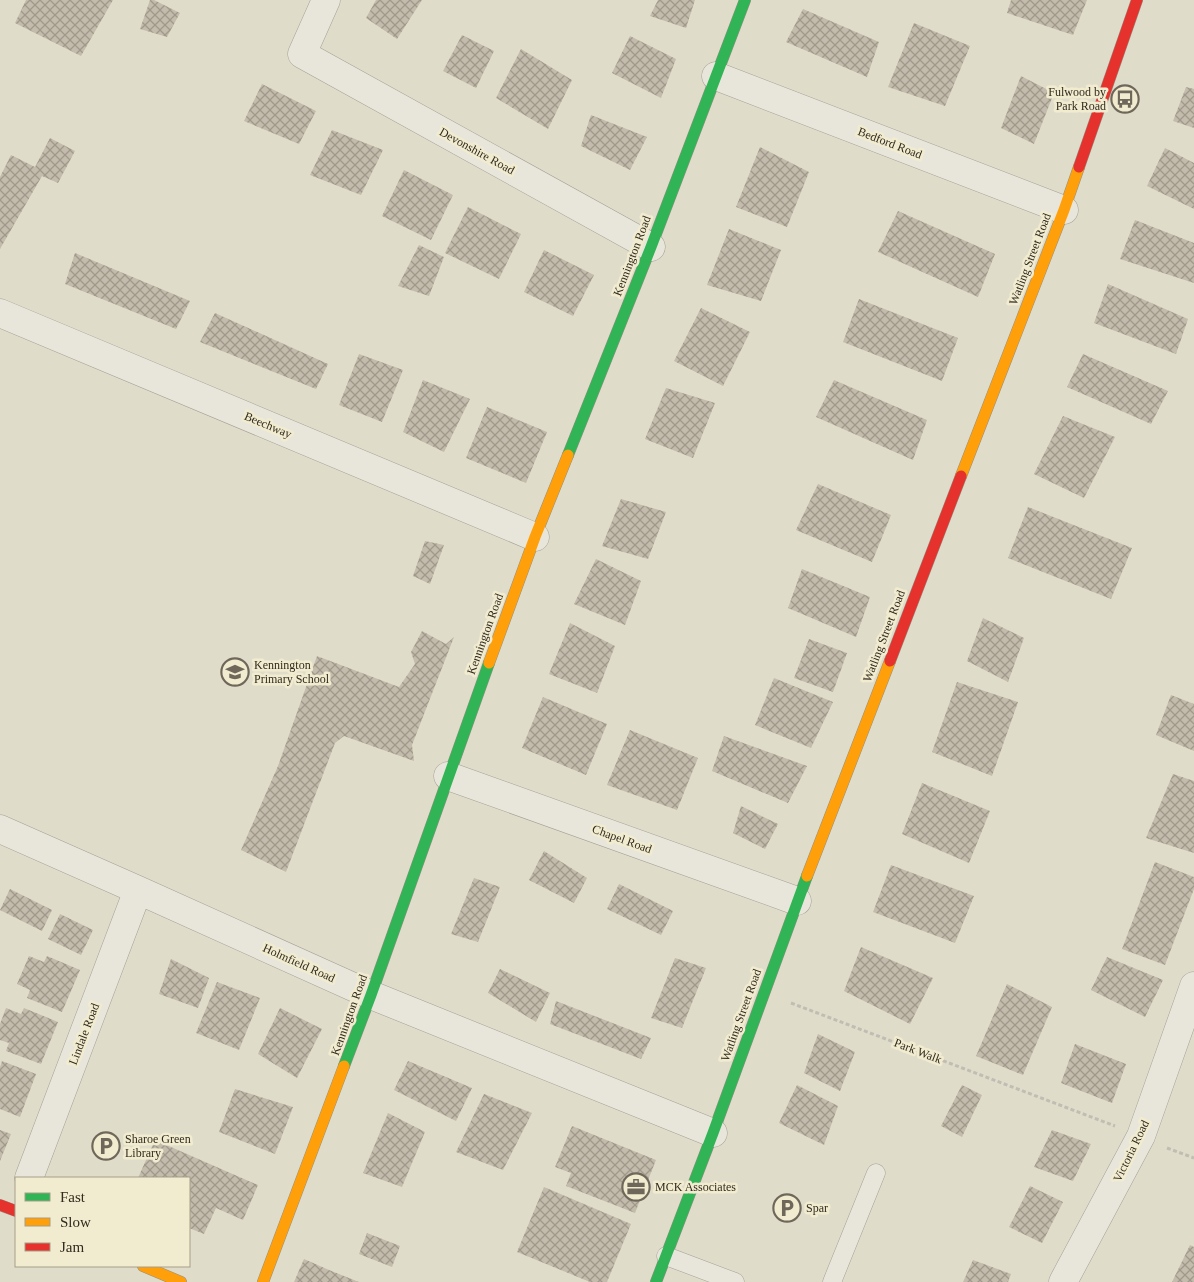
<svg xmlns="http://www.w3.org/2000/svg" width="1194" height="1282" font-family="'Times New Roman',serif">
	<defs>
		<pattern id="building-cross-hatch" width="8" height="8" patternUnits="userSpaceOnUse" patternTransform="scale(1.25)"><rect width="8" height="8" fill="#c3bbab"/><path d="M0 0l8 8M0 8l8-8" fill="none" stroke="#9f988b"/></pattern>
	</defs>
	<rect width="100%" height="100%" fill="#e0dcca"/>
	<path fill="url(#building-cross-hatch)" d="M26,0H113L81,56L15,23Z
		M150,0H154L180,13L167,37L140,29Z
		M376,0H422L397,39L366,18Z
		M658,0H695L686,28L650,16Z
		M1011,0H1087L1073,35L1007,13Z
		M803,9L879,42L867,77L786,42Z
		M914,23L970,46L945,106L888,87Z
		M462,35L494,51L476,88L443,71Z
		M630,36L676,59L661,98L612,73Z
		M521,49L572,80L548,129L496,98Z
		M1021,76L1054,93L1034,144L1001,128Z
		M262,84L316,111L299,144L244,121Z
		M1186,87L1194,89V128L1173,121Z
		M591,115L647,137L630,170L581,146Z
		M332,130L383,150L361,195L310,175Z
		M50,138L75,151L58,183L42,176L0,249V177L11,155L35,167Z
		M760,147L809,172L787,227L736,207Z
		M1165,148L1194,163V209L1147,186Z
		M404,170L453,195L431,240L382,216Z
		M468,207L521,234L499,279L445,253Z
		M898,211L995,254L978,297L878,252Z
		M1135,220L1194,243V283L1120,259Z
		M729,229L781,250L761,301L707,285Z
		M419,245L444,257L429,296L398,286Z
		M544,250L594,275L573,316L524,292Z
		M75,253L190,301L176,329L65,284Z
		M1108,284L1188,319L1176,354L1094,323Z
		M859,299L958,338L942,381L843,342Z
		M701,308L750,332L723,386L674,361Z
		M215,313L328,364L316,389L200,342Z
		M359,354L403,370L382,422L339,405Z
		M1083,354L1168,391L1151,424L1067,387Z
		M423,380L470,399L444,452L403,432Z
		M834,380L927,420L913,460L816,417Z
		M666,388L715,403L693,458L645,439Z
		M487,407L547,432L526,483L466,458Z
		M1063,416L1115,437L1084,498L1034,474Z
		M818,484L891,515L872,562L796,530Z
		M621,499L666,512L648,559L602,546Z
		M1028,507L1132,548L1111,599L1008,558Z
		M425,541L444,545L430,584L413,576Z
		M596,559L641,581L625,625L574,604Z
		M802,569L870,597L856,637L788,608Z
		M983,618L1024,638L1008,682L967,661Z
		M570,623L615,646L597,693L549,674Z
		M422,631L446,644L454,637L412,745L414,761L344,736L335,743L286,872L241,850L278,766L317,656L399,687L415,664L411,652Z
		M809,639L847,653L833,692L794,678Z
		M774,678L833,702L811,748L755,725Z
		M957,682L1018,702L992,776L932,752Z
		M1171,695L1194,704V751L1156,735Z
		M543,697L607,724L586,775L522,748Z
		M630,730L698,758L677,810L607,785Z
		M724,736L807,766L788,803L712,771Z
		M1173,774L1194,781V853L1146,838Z
		M922,783L990,811L969,863L902,834Z
		M741,806L778,824L765,849L733,833Z
		M544,851L587,878L574,903L529,880Z
		M1155,862L1194,877V889L1165,965L1122,949Z
		M891,865L974,896L955,943L873,912Z
		M474,878L500,887L478,942L451,934Z
		M619,884L673,911L661,935L607,909Z
		M10,889L52,910L42,931L0,910Z
		M60,914L93,930L81,955L48,939Z
		M861,947L933,978L910,1024L844,991Z
		M29,956L44,962L47,956L80,970L62,1012L27,998L30,990L17,984Z
		M1107,957L1163,980L1145,1017L1091,990Z
		M675,958L706,968L682,1028L651,1018Z
		M171,959L209,978L198,1008L159,994Z
		M500,969L550,993L536,1022L488,993Z
		M217,982L260,998L239,1050L196,1033Z
		M1007,984L1052,1007L1023,1075L976,1056Z
		M556,1001L651,1038L641,1059L550,1024Z
		M6,1008L21,1014L24,1008L58,1022L41,1064L6,1051L9,1043L0,1040V1024Z
		M280,1008L322,1029L297,1078L258,1054Z
		M818,1034L855,1052L840,1091L804,1073Z
		M1075,1044L1126,1064L1112,1103L1061,1083Z
		M2,1061L36,1074L20,1117L0,1109V1067Z
		M408,1061L472,1088L456,1121L394,1090Z
		M797,1085L838,1106L824,1145L779,1123Z
		M962,1085L982,1095L962,1137L941,1126Z
		M235,1089L293,1107L275,1154L219,1132Z
		M484,1094L532,1113L503,1170L456,1152Z
		M388,1113L425,1132L402,1187L363,1173Z
		M572,1126L656,1160L635,1213L566,1186L571,1173L555,1167Z
		M0,1130L11,1134L0,1161Z
		M1052,1130L1091,1144L1073,1181L1034,1167Z
		M155,1140L258,1185L243,1220L216,1208L204,1234L189,1228V1178H138Z
		M1030,1186L1063,1202L1042,1243L1009,1227Z
		M544,1187L631,1224L607,1282H590L517,1252Z
		M367,1233L400,1246L392,1267L359,1254Z
		M1190,1245L1194,1247V1282H1172Z
		M304,1259L329,1270L359,1282H294Z
		M973,1260L1011,1274L1008,1282H963Z"/>
	<g fill="none" stroke-linecap="round" stroke-linejoin="round">
		<g stroke="#a5a094" stroke-width="19">
			<path id="lane" d="M666,1256L735,1282
				M832,1282L876,1173"/>
		</g>
		<g stroke="#a5a094" stroke-width="29">
			<path id="street" d="M326,0L302,54L651,247
				M716,76L1064,210
				M0,313L535,537
				M448,776L797,901
				M0,829L138,890L371,995L713,1133
				M29,1178L138,890
				M1063,1282L1141,1136L1194,986"/>
		</g>
		<g stroke="#949084" stroke-width="12">
			<path id="fast" d="M568,455L651,247L745,0
				M344,1066L371,995L489,663
				M656,1282L713,1133L807,876"/>
		</g>
		<g stroke="#949084" stroke-width="12">
			<path id="slow" d="M961,476L1064,210L1079,167
				M489,663L535,537L568,455
				M807,876L890,661
				M143,1266L181,1282
				M263,1282L344,1066"/>
		</g>
		<g stroke="#949084" stroke-width="12">
			<path id="jam" d="M1079,167L1137,0
				M890,661L961,476
				M0,1205L16,1211"/>
		</g>
		<path stroke="#c1bdb3" stroke-width="3" stroke-dasharray="4 2.5" stroke-linecap="butt" d="M791,1003L1115,1126
			M1167,1148L1194,1158"/>
		<use href="#lane" stroke="#e8e6db" stroke-width="18"/>
		<use href="#street" stroke="#e8e6db" stroke-width="28"/>
		<use href="#fast" stroke="#30b455" stroke-width="11"/>
		<use href="#slow" stroke="#ff9f0a" stroke-width="11"/>
		<use href="#jam" stroke="#e5322d" stroke-width="11"/>
	</g>
	<defs>
		<g id="bus-ring" transform="scale(1.4375)"><circle r="9.5" fill="#f1ecd0" stroke="#6f685a" stroke-width="1.5"/><path d="M-5-6H5V4H4V6H2V4H-2V6H-4V4H-5ZM-3.5-4V0h7V-4ZM-3.5 1.2v1.5H-2V1.2ZM2 1.2v1.5H3.5V1.2Z" fill="#6f685a"/></g>
		<g id="school-ring" transform="scale(1.4375)"><circle r="9.5" fill="#f1ecd0" stroke="#6f685a" stroke-width="1.5"/><path d="M0-5L7-2L0 1L-7-2ZM-4 1L0 2.5L4 1V4Q0 6-4 4Z" fill="#6f685a"/></g>
		<g id="parking-ring" transform="scale(1.4375)"><circle r="9.5" fill="#f1ecd0" stroke="#6f685a" stroke-width="1.5"/><path d="M-3.5-5.5H1a3.5 3.5 0 0 1 0 7H-1V5.5H-3.5ZM-1-3.4V-.6H.8a1.4 1.4 0 0 0 0-2.8Z" fill="#6f685a"/></g>
		<g id="office-ring" transform="scale(1.4375)"><circle r="9.5" fill="#f1ecd0" stroke="#6f685a" stroke-width="1.5"/><path d="M-6-3h4V-5.5h4V-3h4V5H-6ZM-1-4.5V-3h2v-1.5ZM-6 0V1H6V0Z" fill="#6f685a"/></g>
	</defs>
	<g fill-rule="evenodd">
		<use href="#bus-ring" x="1125" y="99"/>
		<use href="#school-ring" x="235" y="672"/>
		<use href="#parking-ring" x="106" y="1146"/>
		<use href="#office-ring" x="636" y="1187"/>
		<use href="#parking-ring" x="787" y="1208"/>
	</g>
	<g text-anchor="middle" dominant-baseline="central" stroke-width="5" stroke-linejoin="round" paint-order="stroke">
		<g font-size="12" fill="#322a1d" stroke="#f1ecd0" text-anchor="start">
			<text x="1106" y="92" text-anchor="end">Fulwood by<tspan x="1106" dy="14">Park Road</tspan></text>
			<text x="254" y="665">Kennington<tspan x="254" dy="14">Primary School</tspan></text>
			<text x="125" y="1139">Sharoe Green<tspan x="125" dy="14">Library</tspan></text>
			<text x="655" y="1187">MCK Associates</text>
			<text x="806" y="1208">Spar</text>
		</g>
		<g font-size="12" fill="#322a1d" stroke="#f1ecd0">
			<text transform="translate(890 143) rotate(21)">Bedford Road</text>
			<text transform="translate(477 151) rotate(29)">Devonshire Road</text>
			<text transform="translate(632 256) rotate(-69)">Kennington Road</text>
			<text transform="translate(1030 259) rotate(-69)">Watling Street Road</text>
			<text transform="translate(268 425) rotate(23)">Beechway</text>
			<text transform="translate(485 634) rotate(-70)">Kennington Road</text>
			<text transform="translate(884 636) rotate(-69)">Watling Street Road</text>
			<text transform="translate(622 839) rotate(20)">Chapel Road</text>
			<text transform="translate(299 963) rotate(24)">Holmfield Road</text>
			<text transform="translate(349 1015) rotate(-70)">Kennington Road</text>
			<text transform="translate(741 1015) rotate(-70)">Watling Street Road</text>
			<text transform="translate(84 1034) rotate(-69)">Lindale Road</text>
			<text transform="translate(918 1051) rotate(21)">Park Walk</text>
			<text transform="translate(1131 1151) rotate(-64)">Victoria Road</text>
		</g>
	</g>
	<rect x="15" y="1177" width="175" height="90" fill="#f1ecd0" stroke="#a59e88"/>
	<rect x="25" y="1193" width="25" height="8" fill="#30b455" stroke="#a59e88"/>
	<text x="60" y="1202" font-size="15" fill="#322a1d">Fast</text>
	<rect x="25" y="1218" width="25" height="8" fill="#ff9f0a" stroke="#a59e88"/>
	<text x="60" y="1227" font-size="15" fill="#322a1d">Slow</text>
	<rect x="25" y="1243" width="25" height="8" fill="#e5322d" stroke="#a59e88"/>
	<text x="60" y="1252" font-size="15" fill="#322a1d">Jam</text>
</svg>
